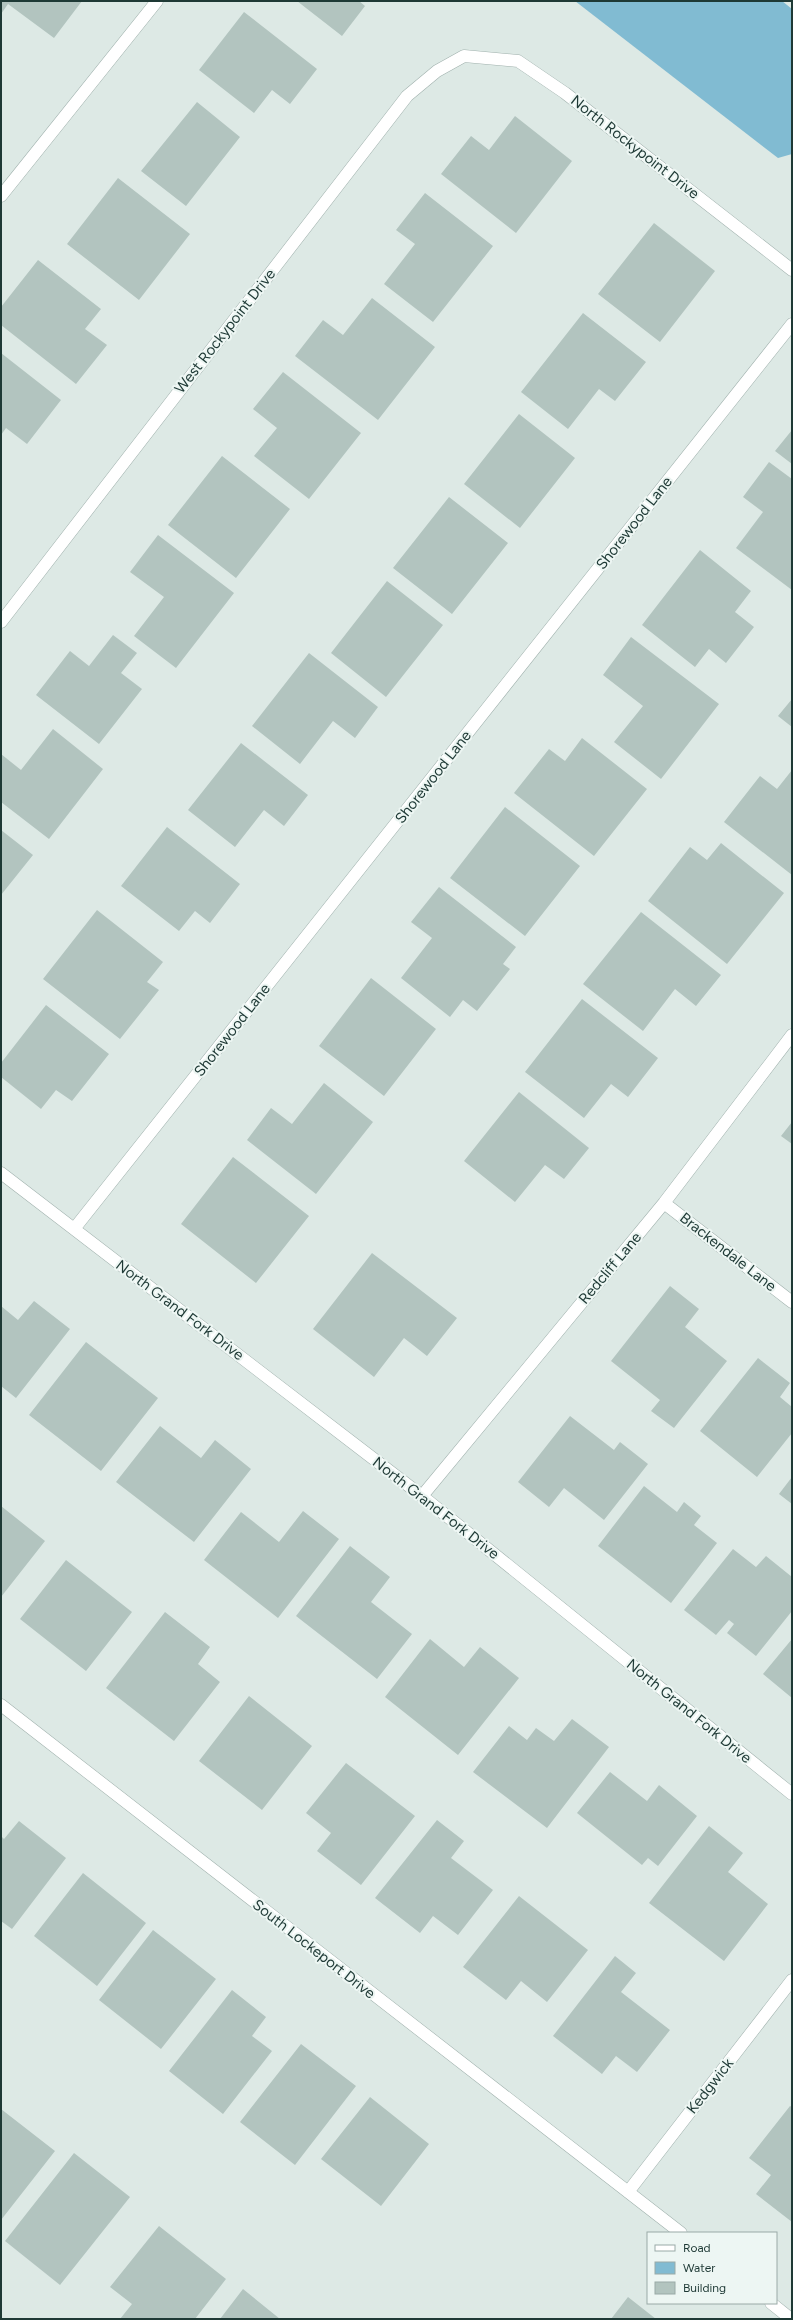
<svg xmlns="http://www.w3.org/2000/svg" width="793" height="2320" font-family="Figtree,sans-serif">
	<rect width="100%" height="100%" fill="#dde9e5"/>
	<path fill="#81bbd2" d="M575,1H782L792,9V154L778,158Z"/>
	<path fill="#b2c4bf" d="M1,1H82L54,38L8,4L1,14Z
		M297,1H359L365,6L342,36Z
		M244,12L317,69L290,104L272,90L254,113L199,70Z
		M197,102L240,137L186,206L141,171Z
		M515,116L572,161L516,233L441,174L471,136L489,150Z
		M118,178L190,234L139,300L67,244Z
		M425,193L493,246L433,322L384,284L415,244L396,230Z
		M654,223L715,271L660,342L598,294Z
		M38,260L101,309L85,329L107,345L76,384L1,325V307Z
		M372,298L435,347L378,420L295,356L323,320L343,335Z
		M583,313L646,362L615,401L599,389L568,429L521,392Z
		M1,353L61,400L27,444L6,428L1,435Z
		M283,372L361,433L309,499L254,456L277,428L253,409Z
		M519,414L575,458L520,528L464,484Z
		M792,430V464L775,451Z
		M222,456L290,509L236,578L168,525Z
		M769,462L792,479V590L736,548L763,512L743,497Z
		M449,497L508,543L452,614L393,568Z
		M158,535L234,593L176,668L134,636L164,597L130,572Z
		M700,550L751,591L735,612L754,627L726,663L709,649L695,667L642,625Z
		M387,581L443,625L386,697L331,653Z
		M113,635L137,653L121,673L142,689L99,744L36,695L70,651L89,666Z
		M631,637L719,704L661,779L614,742L643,706L603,675Z
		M309,653L378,707L355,738L333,721L300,764L252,726Z
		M792,699V727L778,716Z
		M53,729L103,769L49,839L1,802V754L21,770Z
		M582,738L647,789L594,856L514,793L549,749L565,761Z
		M241,743L308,795L284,826L264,810L235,847L188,810Z
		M792,770V875L724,822L760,776L777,789Z
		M505,807L580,866L525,936L450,878Z
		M167,827L240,884L210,923L195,911L179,931L121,886Z
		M1,830L33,855L1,895Z
		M721,843L784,893L727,964L648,901L690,847L707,860Z
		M439,887L516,947L503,964L510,969L477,1011L463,1000L450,1017L401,978L432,938L411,922Z
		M97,910L163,962L147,982L159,990L120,1039L43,979Z
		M641,912L721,975L696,1006L675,989L643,1031L583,984Z
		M371,978L436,1029L384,1096L319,1046Z
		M582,999L658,1058L628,1097L611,1084L584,1118L525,1072Z
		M46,1005L109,1054L72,1101L56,1090L41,1109L1,1077V1063Z
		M324,1083L373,1122L316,1194L247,1140L271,1108L292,1124Z
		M519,1092L589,1148L564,1179L545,1165L515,1202L464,1161Z
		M792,1122V1144L781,1136Z
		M233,1157L309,1216L256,1283L181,1224Z
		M372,1253L457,1318L427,1356L404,1338L374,1377L313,1329Z
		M670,1286L699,1309L685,1327L727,1361L674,1428L651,1411L660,1400L611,1361Z
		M34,1301L70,1329L16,1398L1,1386V1306L18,1320Z
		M86,1342L158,1398L101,1471L29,1415Z
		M758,1358L790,1383L780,1397L792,1407V1433L757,1477L700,1431Z
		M570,1416L614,1450L620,1442L648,1464L604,1520L564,1488L549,1507L518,1482Z
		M160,1426L201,1458L215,1440L251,1469L194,1542L116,1482Z
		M792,1477V1504L779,1494Z
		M644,1486L677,1512L684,1502L701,1516L694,1525L717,1543L671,1603L598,1546Z
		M1,1506L45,1541L1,1597Z
		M303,1511L339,1539L278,1618L204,1560L241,1512L279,1542Z
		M350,1546L390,1577L371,1602L412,1634L377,1679L296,1616Z
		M733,1549L756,1567L766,1556L792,1577V1611L756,1656L727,1633L734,1624L729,1620L716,1635L684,1610Z
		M66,1560L132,1612L86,1671L20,1619Z
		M165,1612L210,1647L198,1664L220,1682L174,1741L106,1688Z
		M430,1639L464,1667L480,1647L519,1678L458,1755L385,1697Z
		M792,1639V1698L763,1674Z
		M249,1696L312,1746L262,1810L199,1761Z
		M572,1719L609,1747L547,1828L473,1772L509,1726L527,1740L536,1728L554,1741Z
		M346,1763L415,1816L361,1885L317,1851L331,1833L306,1813Z
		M610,1772L647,1801L659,1785L697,1816L658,1866L648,1858L642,1865L577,1813Z
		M437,1820L464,1841L451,1858L493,1890L458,1935L433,1916L420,1933L375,1898Z
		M19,1821L66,1858L12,1929L1,1921V1836L4,1839Z
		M709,1826L743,1853L728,1872L768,1904L724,1961L649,1903Z
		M83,1873L146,1923L97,1986L34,1936Z
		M519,1896L588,1950L547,2002L521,1981L506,2000L463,1967Z
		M153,1930L216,1979L161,2049L99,2000Z
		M615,1956L636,1973L621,1992L670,2030L637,2072L616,2056L602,2074L553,2036Z
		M232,1990L266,2017L252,2036L272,2051L223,2114L169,2071Z
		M301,2044L356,2086L295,2165L240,2122Z
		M370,2097L429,2144L381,2206L321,2159Z
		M790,2106L792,2107V2222L756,2194L771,2175L749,2158Z
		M1,2109L55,2151L1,2220Z
		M74,2153L130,2197L60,2285L5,2241Z
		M159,2226L226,2279L195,2319H120L132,2304L110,2287Z
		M243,2289L280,2319H220Z
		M628,2297L656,2319H611Z"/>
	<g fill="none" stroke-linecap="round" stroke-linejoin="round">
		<g stroke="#a0b1ad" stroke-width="13">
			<path id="minor" d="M1,196L157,1
				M1,622L407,96L437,71L464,56L518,61L565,93L792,270
				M1,1173L422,1496L792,1794
				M664,1203L792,1302
				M74,1229L792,324
				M422,1496L664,1203L792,1035
				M1,1705L681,2233
				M628,2192L792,1980
				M771,2303L791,2319"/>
		</g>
		<use href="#minor" stroke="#fff" stroke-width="12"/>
	</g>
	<g text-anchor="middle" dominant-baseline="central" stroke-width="4" stroke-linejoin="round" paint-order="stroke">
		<g font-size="15" fill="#1e3935" stroke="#edf6f3">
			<text transform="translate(635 147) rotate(38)">North Rockypoint Drive</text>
			<text transform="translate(225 331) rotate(-52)">West Rockypoint Drive</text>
			<text transform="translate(634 523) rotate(-52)">Shorewood Lane</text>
			<text transform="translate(433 777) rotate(-52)">Shorewood Lane</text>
			<text transform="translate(232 1030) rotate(-52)">Shorewood Lane</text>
			<text transform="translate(728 1252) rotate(38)">Brackendale Lane</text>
			<text transform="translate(610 1268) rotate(-50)">Redcliff Lane</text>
			<text transform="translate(180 1310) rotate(37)">North Grand Fork Drive</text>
			<text transform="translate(436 1508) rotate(38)">North Grand Fork Drive</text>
			<text transform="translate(689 1711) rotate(39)">North Grand Fork Drive</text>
			<text transform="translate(314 1949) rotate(38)">South Lockeport Drive</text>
			<text transform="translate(710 2086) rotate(-52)">Kedgwick</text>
		</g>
	</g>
	<rect width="793" height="2320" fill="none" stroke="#1e3935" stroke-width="4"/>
	<rect x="647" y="2232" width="130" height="72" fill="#edf6f3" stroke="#9aaaa7"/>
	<rect x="655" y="2245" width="20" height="6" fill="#ffffff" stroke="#9aaaa7"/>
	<text x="683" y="2252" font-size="12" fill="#1e3935">Road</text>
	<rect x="655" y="2262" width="20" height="12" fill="#81bbd2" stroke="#9aaaa7"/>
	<text x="683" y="2272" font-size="12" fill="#1e3935">Water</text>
	<rect x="655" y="2282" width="20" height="12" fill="#b2c4bf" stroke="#9aaaa7"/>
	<text x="683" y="2292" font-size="12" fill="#1e3935">Building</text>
</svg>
